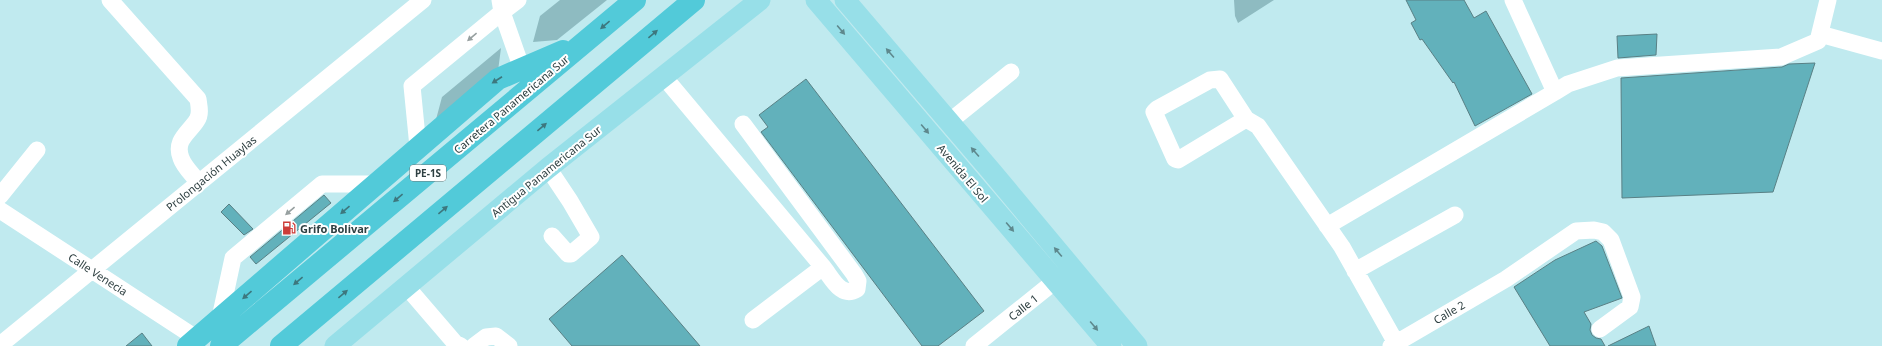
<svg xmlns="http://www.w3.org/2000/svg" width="1882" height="346" font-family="'Noto Sans',sans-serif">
	<rect width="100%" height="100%" fill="#c0eaef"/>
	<path fill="#8ebbc1" d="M560,0H607L557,40L533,42L540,16Z
		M1234,0H1274L1238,23L1235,16Z
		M501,48L498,71L434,127L442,97Z"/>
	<path fill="#62b1bb" stroke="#598085" d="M1406,0H1464L1474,18L1486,11L1532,94L1475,126L1454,82L1453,83L1422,39L1420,40L1411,23L1416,20Z
		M1657,34L1656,55L1618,58L1617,36Z
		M1815,63L1773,192L1622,198L1621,78L1782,67L1789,64Z
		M806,79L984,311L938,346H922L761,132L768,127L759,115Z
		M324,195L331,203L256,264L250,257Z
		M229,204L253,229L244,235L221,212Z
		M1596,241L1602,246L1622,298L1584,312L1591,324L1590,330L1592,335L1596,338L1601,339L1605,346H1550L1514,287L1555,260Z
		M622,255L700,346H572L549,319Z
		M1649,326L1656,346H1608Z
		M142,333L152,346H126Z"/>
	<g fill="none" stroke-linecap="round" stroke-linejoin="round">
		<path stroke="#fff" stroke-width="17" d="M110,0L198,99C199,106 201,114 197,120C189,133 174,140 181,158C184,167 193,175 199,183
			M518,0L502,12L522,69
			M1820,34L1882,51
			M664,77L823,267L753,320
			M1555,92L1568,84L1617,68L1781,57L1818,41L1828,0
			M1246,119L1178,160L1175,159L1154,112L1157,109L1210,80L1220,79L1246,119L1258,126L1342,247L1396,343
			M949,122L1011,72
			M743,124L854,274L858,281L857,289C841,299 832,278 823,267
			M418,147L412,86L502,12L500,0
			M548,168L570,201L591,237L571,254H568L552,236
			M0,196L37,150
			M0,210L196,338
			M1327,226L1555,92L1513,0
			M1355,271L1455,215
			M406,286L455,343L461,346
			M220,318L233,258L322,184H376
			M0,345L423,0
			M474,346L486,337L496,336L509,346
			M974,346L1065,273
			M1391,346L1506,279L1576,231L1594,230L1603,232L1611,240L1632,297L1630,307L1600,329"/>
		<path stroke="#97dfe8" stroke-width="21" d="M816,0L1111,346
			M845,0L992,172L1137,346
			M335,346L548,168L760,0"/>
		<path stroke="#52cad9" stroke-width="22" d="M188,346L498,79L563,51
			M221,346L635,0
			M281,346L694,0"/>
	</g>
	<defs><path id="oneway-solid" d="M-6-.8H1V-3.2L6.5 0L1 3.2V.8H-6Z"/></defs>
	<g fill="#3d777e">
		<use href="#oneway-solid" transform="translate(605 25) rotate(140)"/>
		<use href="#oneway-solid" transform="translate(653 34) rotate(-40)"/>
		<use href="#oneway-solid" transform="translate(497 80) rotate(147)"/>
		<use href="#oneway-solid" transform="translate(542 127) rotate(-40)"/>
		<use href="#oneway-solid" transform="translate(398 198) rotate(140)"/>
		<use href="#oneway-solid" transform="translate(345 210) rotate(139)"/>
		<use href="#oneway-solid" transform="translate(443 210) rotate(-40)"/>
		<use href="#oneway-solid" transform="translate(298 281) rotate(140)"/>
		<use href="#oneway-solid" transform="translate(343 294) rotate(-40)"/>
		<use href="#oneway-solid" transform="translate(247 295) rotate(139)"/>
	</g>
	<g fill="#5e888d">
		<use href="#oneway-solid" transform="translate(841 30) rotate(50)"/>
		<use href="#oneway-solid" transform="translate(890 53) rotate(-131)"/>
		<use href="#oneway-solid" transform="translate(925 129) rotate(50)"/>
		<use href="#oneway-solid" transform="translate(975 152) rotate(-131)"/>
		<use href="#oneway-solid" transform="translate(1010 227) rotate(50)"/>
		<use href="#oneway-solid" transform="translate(1058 252) rotate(-130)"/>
		<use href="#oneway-solid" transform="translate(1094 326) rotate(50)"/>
	</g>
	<g fill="#97a0a0">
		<use href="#oneway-solid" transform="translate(472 37) rotate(140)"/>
		<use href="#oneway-solid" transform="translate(290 211) rotate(140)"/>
	</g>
	<defs>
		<g id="fuel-bare" transform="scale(1.08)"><path d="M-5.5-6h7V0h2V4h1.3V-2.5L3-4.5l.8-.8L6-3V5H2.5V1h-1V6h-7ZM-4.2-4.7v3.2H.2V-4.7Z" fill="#cc3d39" stroke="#fff" stroke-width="2.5" paint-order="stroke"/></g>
	</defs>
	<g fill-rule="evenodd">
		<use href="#fuel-bare" x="289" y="228"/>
	</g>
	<g text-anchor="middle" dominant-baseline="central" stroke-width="4" stroke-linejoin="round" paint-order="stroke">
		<rect fill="#fff" stroke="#6d797b" stroke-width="1" x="410" y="165" width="36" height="16" rx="3"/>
		<g font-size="10" font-weight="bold" fill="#2f4042">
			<text x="428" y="173">PE-1S</text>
		</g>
		<g font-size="11" fill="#2f4042" stroke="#fff">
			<text transform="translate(511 104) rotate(-40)">Carretera Panamericana Sur</text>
			<text transform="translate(546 171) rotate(-39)">Antigua Panamericana Sur</text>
			<text transform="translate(211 173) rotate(-39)">Prolongación Huaylas</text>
			<text transform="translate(963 173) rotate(50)">Avenida El Sol</text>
			<text transform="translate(98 274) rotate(33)">Calle Venecia</text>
			<text transform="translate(1023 307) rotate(-39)">Calle 1</text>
			<text transform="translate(1449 312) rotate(-30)">Calle 2</text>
		</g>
		<g font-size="11" font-weight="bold" fill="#2f4042" stroke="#fff" text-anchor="start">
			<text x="300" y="228">Grifo Bolivar</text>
		</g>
	</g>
</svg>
